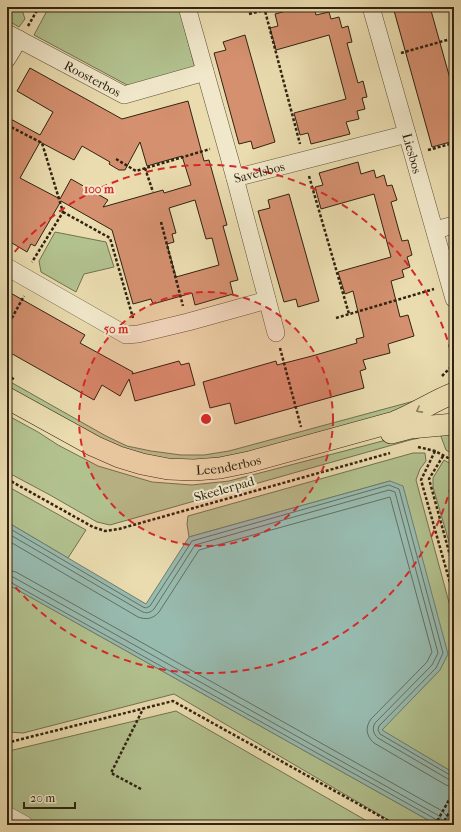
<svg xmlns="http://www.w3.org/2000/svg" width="461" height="832" font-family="'IM FELL French Canon',serif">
	<rect width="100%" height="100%" fill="#eadcaf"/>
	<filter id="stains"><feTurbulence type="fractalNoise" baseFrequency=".005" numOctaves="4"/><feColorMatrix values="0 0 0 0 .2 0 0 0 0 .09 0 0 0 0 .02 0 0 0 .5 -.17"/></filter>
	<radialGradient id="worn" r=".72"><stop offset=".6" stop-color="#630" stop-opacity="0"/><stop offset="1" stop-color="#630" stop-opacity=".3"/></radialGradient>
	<path fill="#b2c28f" stroke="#717250" d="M7,7H21L25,19L19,27L7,20Z
		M49,7H179L195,68L129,86L34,35Z
		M55,232L106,242L114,267L84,274L76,292L41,272L39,261Z
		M7,380L106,436L127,446L151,451L181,455H204L229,451L414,401L416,406L227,462L143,461L7,393Z
		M7,415L38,432L58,445L98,466L152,482L192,485L229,481L398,437L422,432L419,438L410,440L110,525L97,522L50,495L7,472Z
		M454,429V455L446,450L439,431Z
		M413,453H425L426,461L420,469L416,480L454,621V773L381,730L440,670L390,481L189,537L187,524L188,516Z
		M444,460L454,466V496L452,495L454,504V559L433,487V478Z
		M7,486L86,530L68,558L7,522Z
		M7,584L428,820L425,825H397L174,694L23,733L8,732H7Z
		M176,711L374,825H36L7,808V750L9,751Z"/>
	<path fill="#98bbb0" stroke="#6e7e71" d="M390,481L403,486L448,654L440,670L382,730L454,773V825H437L7,584V522L146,604L189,537Z"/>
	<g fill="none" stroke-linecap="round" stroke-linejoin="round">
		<path stroke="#646f61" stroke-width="1" d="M7,527L143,607L146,608L150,606L192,541L389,485L399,489L443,653L436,668L379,726L378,730L380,734L450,775L454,776
			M7,533L141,611C146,614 150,613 154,609L195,545L389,490L395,492L438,653L432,665L375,723C372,728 373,734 378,738L448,779L454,781
			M7,540L138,617C146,620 153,619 159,612L199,550L390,497L432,652L427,662L371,719C365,727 366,736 374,743L446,785L454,787
			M7,570L16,572L435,807C443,811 449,815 449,825
			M7,576L13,577L432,812C438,815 443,818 443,825
			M7,581L10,582L430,816L437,820L438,825"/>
	</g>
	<path fill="#d4906f" stroke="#302312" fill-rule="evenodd" d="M301,7H314L316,15L329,12L331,19L339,17L342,28L348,26L352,42L347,43L350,54L358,83L363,81L367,97L362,98L365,109L357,111L359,119L346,122L350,134L311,144L308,133L300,135L294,113L346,99L329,35L276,50L270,28L278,26L275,14Z
		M393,7H430L454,93V141L432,147Z
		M245,35L275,142L253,149L251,141L239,144L214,53L226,50L223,42Z
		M30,68L122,119L188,101L204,161L209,160L227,225L223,226L238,280L230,282L233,294L195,305L192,293L153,304L151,299L133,304L112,230L61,201L35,246L31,244L27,252L7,240V117L40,135L53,112L17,91ZM40,142L74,160L82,146L110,162L109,164L119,170H125L140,142L147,166L182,156L191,185L164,193L163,190L103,207L108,200L71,179L60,199L20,178ZM195,200L206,239L212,238L219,265L176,277L167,244L174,242L172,234L176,233L169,208Z
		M358,162L361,174L374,170L376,178L384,175L387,186L392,185L397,200L391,202L399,231L402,241L408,240L412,255L407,257L410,267L402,270L404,277L391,281L400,317L408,315L414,336L388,344L390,353L363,360L366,369L360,371L364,388L235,424L230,403L210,408L203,382L276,361L277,365L312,356L357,343L356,339L364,337L353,291L345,294L338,272L391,257L374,194L321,209L315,187L323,185L319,173Z
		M289,194L319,301L298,307L296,299L284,302L258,211L270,208L268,200Z
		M7,291L85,335L80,343L133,372L132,374L179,361L181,365L189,363L195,385L135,401L129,379L120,396L102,385L94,400L7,351Z"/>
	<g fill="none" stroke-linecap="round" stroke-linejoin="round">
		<g stroke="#5e5139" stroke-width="18">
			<g id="minor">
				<path d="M187,7L235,178L276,333"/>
				<path id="s1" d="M371,7L454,299"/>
				<path id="s2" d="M7,33L124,95L205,72"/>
				<path d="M7,59L19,39"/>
				<path id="s3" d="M235,178L407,134"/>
				<path d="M435,230L454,225"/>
				<path d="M7,267L126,335L138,334L188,322L267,300"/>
				<path d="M7,815L25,825"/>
			</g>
		</g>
		<g stroke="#302312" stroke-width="22">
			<g id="major">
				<path id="s4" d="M7,398L94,446L119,457L142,464L168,469L194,470L220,468L249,462L394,422C415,414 433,401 454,393"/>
				<path d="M391,433L410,428L454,424"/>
			</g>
		</g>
		<path stroke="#302312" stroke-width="2.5" stroke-dasharray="3 2" stroke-linecap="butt" d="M264,7L300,144
			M453,7L454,10
			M249,14L276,7
			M28,26L39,7
			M401,53L454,38
			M7,125L42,143L63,212L32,262
			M428,150L454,143
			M116,159L136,171L210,149
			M145,168L153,192
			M309,176L349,314
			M63,212L110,238L133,318
			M161,222L183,306
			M336,318L434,289
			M7,327L24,296
			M280,348L301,427
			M450,368L454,356
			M7,375L15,380
			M442,376L450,368L454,367
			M418,447L435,451L454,461
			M435,451L421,480L454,597
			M443,456L429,479L454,570
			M7,479L93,527L105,531L119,529L390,453
			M7,740L10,742L173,701L396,825
			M141,789L111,773L143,709
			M435,825L454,791
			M442,825L454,804"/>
		<use href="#minor" stroke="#f1e8cb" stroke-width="17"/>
		<use href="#major" stroke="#eadcaf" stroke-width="21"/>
	</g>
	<defs><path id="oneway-chevron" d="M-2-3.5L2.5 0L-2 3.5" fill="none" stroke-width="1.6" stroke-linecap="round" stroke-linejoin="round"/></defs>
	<use stroke="#8d8060" href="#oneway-chevron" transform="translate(419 410) rotate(152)"/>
	<circle cx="206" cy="419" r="127" fill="#d62828" fill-opacity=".12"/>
	<g fill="none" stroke="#d62828" stroke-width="2" stroke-dasharray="7 5">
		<circle cx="206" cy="419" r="127"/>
		<path d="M454 474A254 254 0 0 1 7 577M7 261A254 254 0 0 1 454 364"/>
	</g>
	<g text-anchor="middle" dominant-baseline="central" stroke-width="4" stroke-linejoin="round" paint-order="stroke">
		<g font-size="13" fill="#302312" stroke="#f1e8cb">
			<text stroke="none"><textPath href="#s2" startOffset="97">Roosterbos</textPath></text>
			<text stroke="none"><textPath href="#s1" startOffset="152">Liesbos</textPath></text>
			<text stroke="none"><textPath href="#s3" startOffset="25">Savelsbos</textPath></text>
			<text stroke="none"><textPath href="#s4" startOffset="238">Leenderbos</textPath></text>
			<text transform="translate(224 489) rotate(-16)">Skeelerpad</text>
		</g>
	</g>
	<circle cx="206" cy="419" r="6" fill="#d62828" stroke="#f1e8cb" stroke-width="2"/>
	<g font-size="12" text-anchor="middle" font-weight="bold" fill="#d62828" stroke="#f1e8cb" stroke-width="4" stroke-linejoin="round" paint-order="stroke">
		<text x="99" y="193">100 m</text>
		<text x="116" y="333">50 m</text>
	</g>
	<rect width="461" height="832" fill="none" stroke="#eadcaf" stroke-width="24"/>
	<rect x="8" y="8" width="445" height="816" fill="none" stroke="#302312" stroke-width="2"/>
	<rect x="12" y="12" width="437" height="808" fill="none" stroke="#302312"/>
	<path d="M24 802v6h51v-6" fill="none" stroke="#302312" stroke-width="2"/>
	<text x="30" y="802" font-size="12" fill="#302312" stroke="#f1e8cb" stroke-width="3" paint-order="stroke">20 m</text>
	<rect width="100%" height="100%" filter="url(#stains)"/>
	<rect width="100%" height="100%" fill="url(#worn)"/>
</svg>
